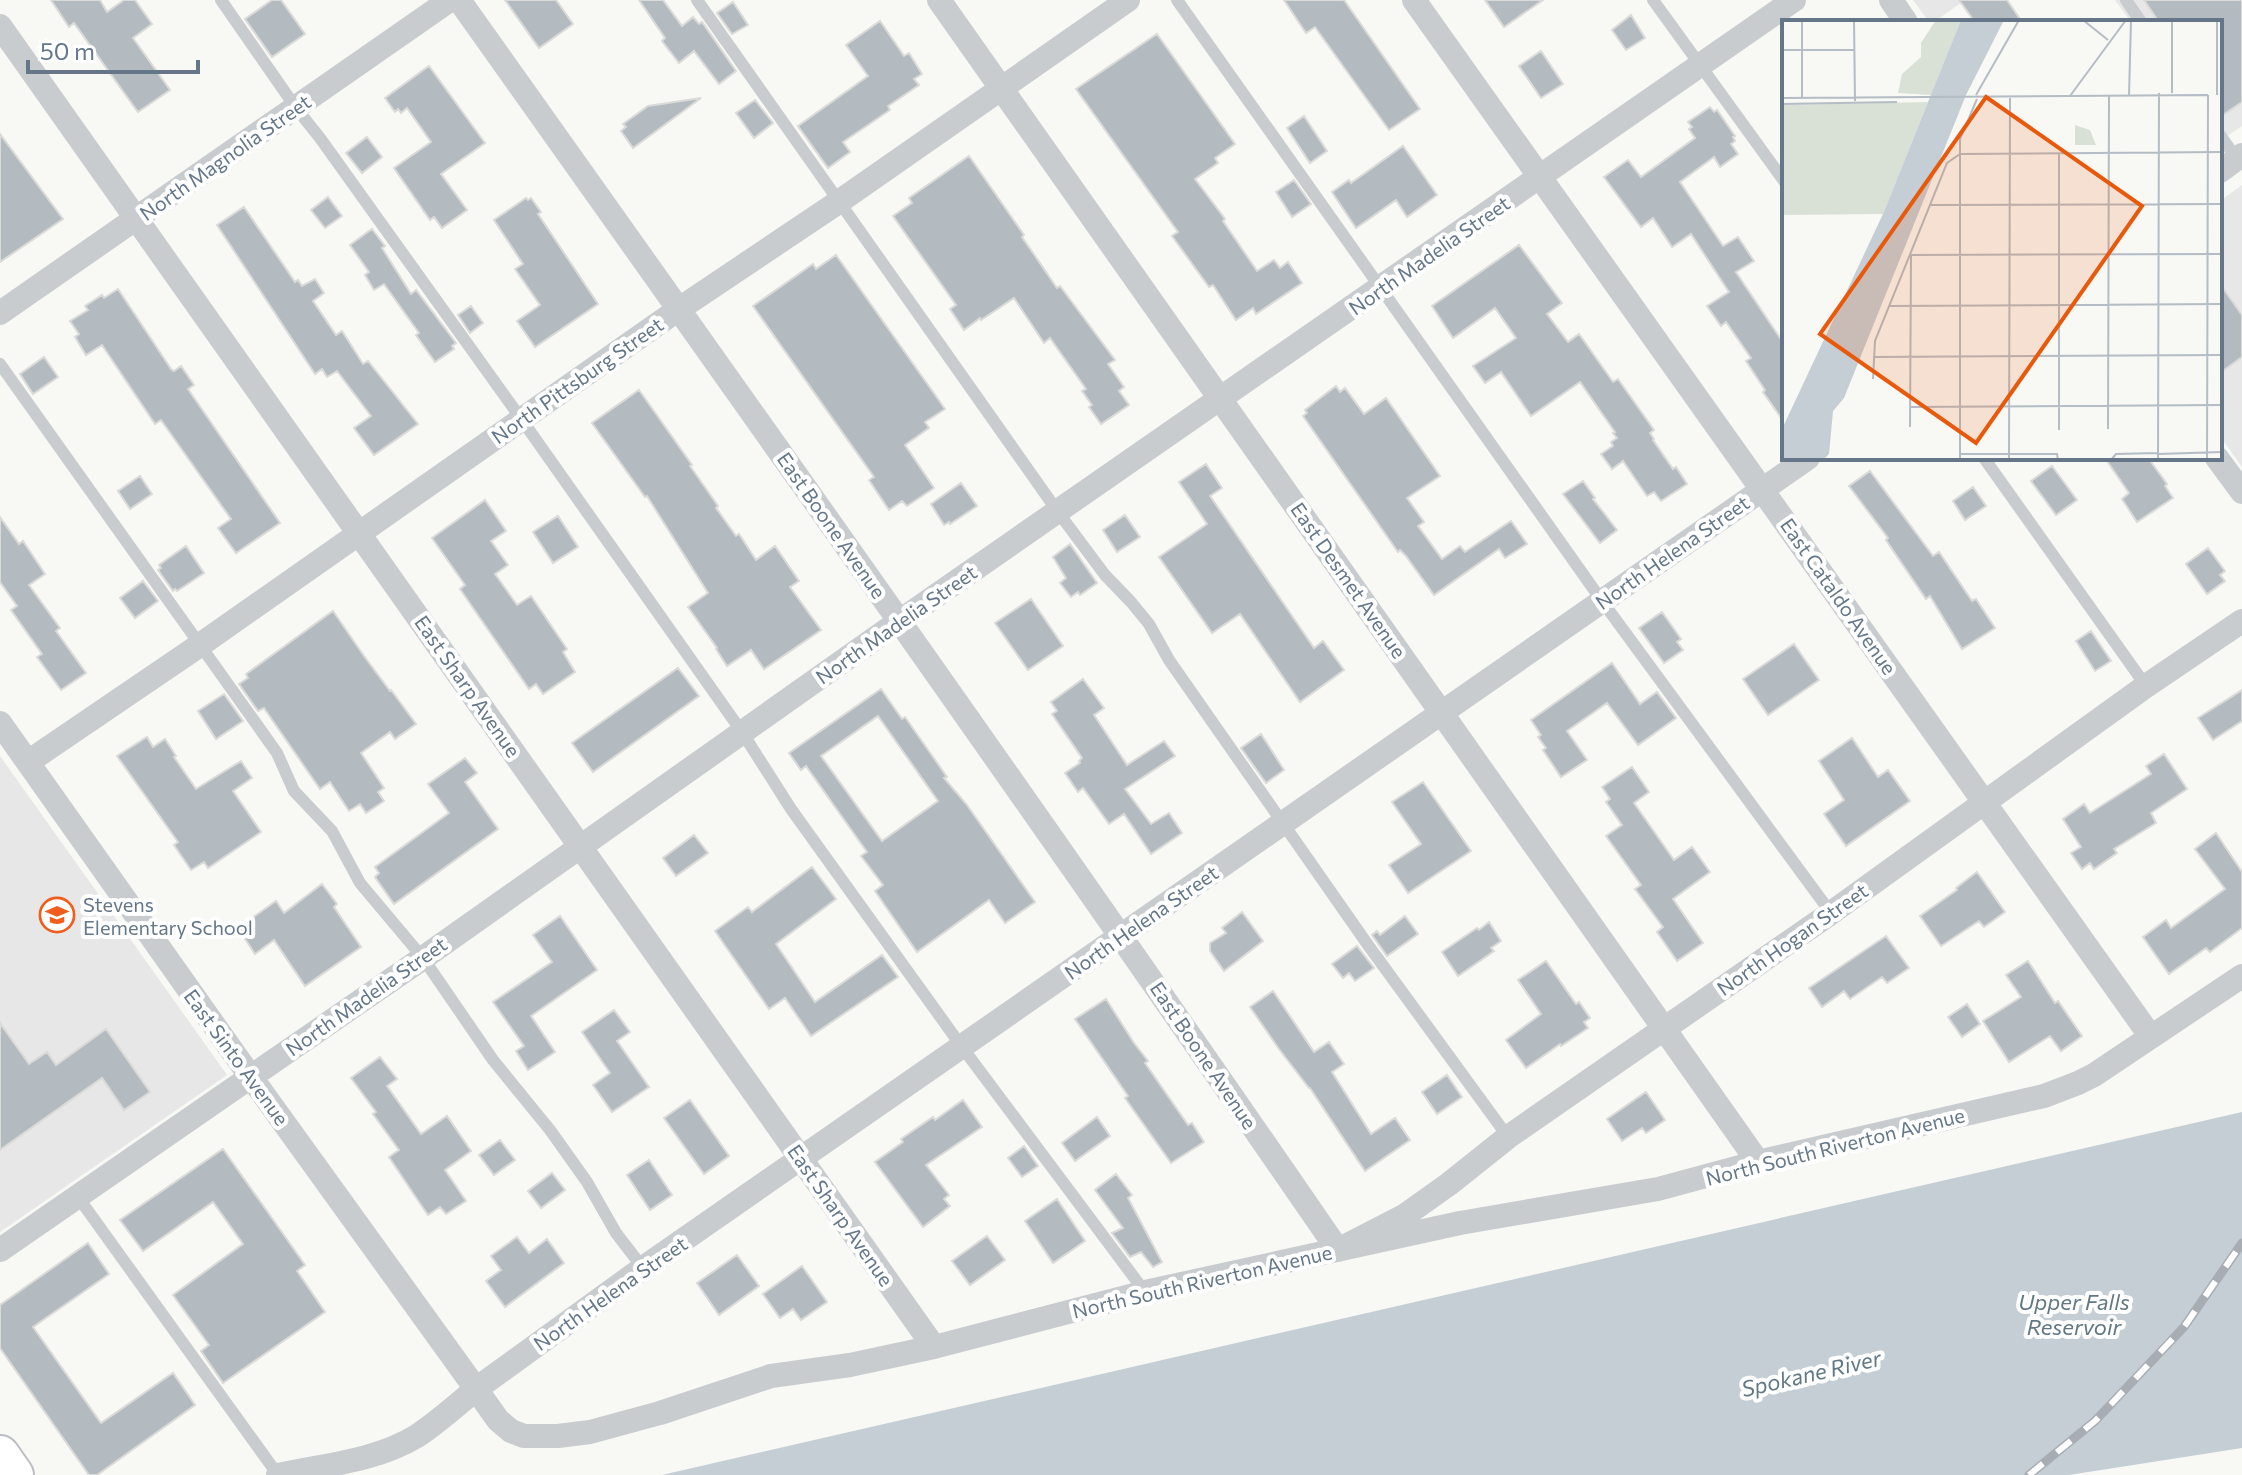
<svg xmlns="http://www.w3.org/2000/svg" width="2242" height="1475" font-family="Commissioner,sans-serif">
	<rect width="100%" height="100%" fill="#f8f8f5"/>
	<path fill="#e6e7e6" d="M1913,0H1965L1934,22H1929Z
		M2115,0H2242V126L2220,141V22H2131Z
		M2242,185V467L2220,436V201Z
		M0,756L227,1075L0,1232Z"/>
	<path fill="#c4ced4" d="M2242,1112V1448L2069,1475H662Z"/>
	<path fill="#b3bac0" stroke="#dadad8" stroke-width="2" fill-rule="evenodd" d="M51,0H100L107,12L124,0H135L152,24L133,38L170,90L138,112L74,23L69,27Z
		M272,0H281L305,34L272,57L245,19Z
		M505,0H556L573,24L539,48Z
		M639,0H663L682,26L693,17L699,24L702,22L736,71L719,84L694,51L679,63L662,41L665,38Z
		M1284,0H1344L1420,109L1389,130L1315,27L1306,33Z
		M1485,0H1543L1504,27Z
		M1959,0H2007L2022,22H1975Z
		M2144,0H2242V102L2220,117V22H2159Z
		M733,2L748,25L732,34L717,13Z
		M1631,15L1645,38L1626,50L1612,30Z
		M880,21L904,56L909,53L922,74L914,79L919,85L888,106L890,110L843,142L850,152L828,168L798,126L868,76L846,45Z
		M1157,34L1235,144L1215,158L1218,163L1195,179L1225,219L1223,221L1257,271L1274,260L1280,268L1288,262L1302,283L1256,314L1253,308L1236,320L1213,285L1209,287L1172,236L1178,232L1076,89Z
		M1541,51L1563,84L1541,98L1519,66Z
		M429,66L485,143L441,174L467,210L442,228L434,217L430,220L394,168L431,142L407,108L401,113L398,109L395,112L385,98Z
		M701,98L633,148L621,131L626,127L623,124L648,106Z
		M755,100L773,123L754,138L736,113Z
		M1710,107L1714,112L1717,110L1735,136L1733,137L1735,141L1731,144L1738,154L1720,167L1714,157L1680,182L1723,246L1738,237L1754,261L1736,272L1784,344V422L1763,392L1765,390L1746,361L1751,358L1726,322L1721,326L1707,306L1729,292L1691,234L1672,247L1653,218L1641,227L1604,177L1628,160L1641,177L1695,138L1689,129L1692,127L1688,122Z
		M1304,116L1327,151L1310,163L1287,128Z
		M0,134L63,219L0,262Z
		M367,137L382,157L362,173L346,153Z
		M1403,146L1437,195L1407,217L1396,200L1356,228L1332,192L1349,180L1351,183Z
		M969,156L1024,235L1022,237L1057,288L1060,286L1115,360L1108,364L1124,387L1119,391L1129,405L1101,424L1089,407L1092,405L1082,391L1086,389L1050,338L1044,343L1014,298L981,320L980,318L964,330L950,309L956,305L893,216L912,203L909,198Z
		M1294,180L1311,204L1292,217L1276,192Z
		M328,197L342,216L325,228L311,210Z
		M526,198L528,200L531,198L541,212L538,214L598,304L535,347L517,321L540,305L515,269L523,264L494,220Z
		M244,207L295,282L298,280L302,286L315,279L324,293L313,301L336,335L342,331L363,364L368,361L418,424L374,455L354,428L371,416L337,371L327,377L322,369L315,374L217,225Z
		M372,229L385,246L382,248L411,294L416,290L456,343L452,346L454,349L435,362L416,335L419,333L384,284L374,290L365,275L369,272L350,245Z
		M1519,245L1562,303L1547,314L1568,342L1579,334L1613,382L1618,379L1654,430L1650,433L1654,439L1653,440L1673,469L1676,467L1687,484L1661,501L1654,492L1647,496L1623,461L1612,469L1601,454L1613,446L1611,442L1617,438L1613,433L1615,432L1580,382L1531,416L1501,372L1485,383L1473,366L1516,338L1495,308L1453,338L1432,306Z
		M836,255L945,409L925,422L929,428L905,445L934,488L907,506L902,501L889,510L869,480L874,477L753,306L813,264L816,269Z
		M2220,284L2242,315V357L2220,373Z
		M118,289L171,369L174,371L181,366L194,385L188,389L280,523L236,553L218,528L231,519L161,420L155,424L102,345L86,355L75,337L79,334L70,321L88,310L85,306L102,295L104,298Z
		M471,306L483,323L470,333L458,315Z
		M44,357L58,377L33,394L20,374Z
		M1336,386L1340,392L1345,388L1364,414L1386,398L1440,476L1407,498L1424,522L1418,526L1442,559L1460,546L1465,552L1511,521L1527,544L1505,558L1499,549L1434,595L1406,556L1400,550L1398,552L1303,416L1307,413L1305,410Z
		M639,390L692,465L690,466L718,506L716,508L736,536L739,534L756,560L775,546L799,581L790,587L821,630L764,669L751,650L727,666L716,649L717,648L688,607L708,593L647,496L645,497L592,423Z
		M2105,458H2148L2167,484L2165,486L2173,498L2137,522L2122,499L2129,493Z
		M1206,464L1222,488L1210,496L1314,648L1323,641L1344,670L1300,702L1240,614L1212,633L1159,557L1207,524L1179,482Z
		M2052,466L2077,500L2056,515L2031,481Z
		M1870,471L1933,556L1939,552L1972,601L1976,599L1995,628L1962,649L1930,596L1926,599L1886,540L1888,538L1849,486Z
		M140,476L152,494L130,509L118,491Z
		M1583,481L1595,498L1593,499L1617,530L1600,543L1563,494Z
		M961,483L977,506L950,524L949,522L944,525L931,504Z
		M1973,487L1986,506L1965,520L1953,501Z
		M485,500L506,531L491,541L508,565L495,574L517,605L531,596L567,649L563,652L575,672L543,694L536,684L529,689L460,589L465,585L432,538Z
		M1125,515L1140,537L1117,552L1103,530Z
		M558,516L578,547L553,563L533,532Z
		M0,517L19,544L23,541L45,574L29,585L60,628L56,631L86,673L61,690L37,657L42,654L11,610L17,606L0,582Z
		M1070,544L1097,583L1080,595L1078,592L1071,597L1060,583L1066,578L1053,557Z
		M186,546L204,573L177,591L175,589L173,591L158,570L161,568L159,565Z
		M2208,548L2225,571L2220,575L2225,581L2207,594L2186,564Z
		M143,581L158,601L135,618L120,598Z
		M1031,599L1063,646L1028,670L995,623Z
		M333,611L364,656L390,691L391,690L416,724L395,739L390,732L361,753L384,788L378,792L384,801L366,813L360,804L349,811L330,782L320,789L264,708L258,711L239,684L248,678L246,674Z
		M1662,612L1681,639L1677,642L1683,650L1664,663L1639,628Z
		M2091,631L2111,661L2095,671L2076,641Z
		M1794,644L1819,680L1768,715L1743,679Z
		M1612,663L1640,704L1657,692L1676,718L1638,745L1607,703L1567,731L1587,760L1561,777L1543,750L1546,748L1538,737L1541,735L1531,720Z
		M678,668L699,696L593,772L572,743Z
		M1083,679L1104,708L1094,715L1127,765L1164,741L1175,756L1125,789L1151,824L1169,813L1182,833L1151,854L1124,814L1109,824L1083,788L1078,792L1065,773L1080,763L1079,761L1082,758L1052,714L1057,711L1051,702Z
		M881,689L902,719L905,717L947,777L944,778L967,805L1035,902L1005,923L989,900L917,952L875,891L883,885L861,856L867,852L806,766L801,770L789,753ZM878,716L938,801L882,841L821,756Z
		M2242,690V721L2213,740L2198,718Z
		M224,694L243,721L216,739L198,711Z
		M1261,734L1284,770L1266,783L1241,748Z
		M147,737L153,747L165,739L176,756L174,757L196,789L241,761L252,778L233,791L261,832L208,868L204,862L191,870L174,845L178,842L117,756Z
		M1852,738L1878,777L1888,770L1910,801L1846,846L1824,814L1844,800L1819,761Z
		M2164,754L2187,789L2151,813L2156,823L2114,849L2117,853L2094,869L2090,863L2082,869L2071,853L2081,847L2063,819L2084,804L2090,813L2151,774L2146,766Z
		M465,758L477,773L465,782L498,829L394,904L375,877L379,873L375,867L449,813L428,784Z
		M1632,767L1649,792L1634,803L1674,860L1692,847L1710,872L1673,899L1703,943L1677,961L1657,932L1663,927L1635,889L1641,885L1606,836L1622,825L1606,802L1610,799L1602,787Z
		M1423,782L1471,851L1408,893L1389,865L1421,844L1392,802Z
		M2216,833L2242,872V928L2210,952L2206,948L2169,974L2143,937L2166,920L2171,928L2225,889L2195,849Z
		M694,835L708,853L676,876L663,858Z
		M812,867L836,899L776,944L815,1002L882,955L898,977L811,1036L785,998L769,1009L715,931L748,907L752,912Z
		M1977,872L2005,912L1984,927L1979,921L1941,946L1920,916L1957,890L1956,888Z
		M322,884L337,904L334,907L361,947L305,986L274,940L255,954L238,928L276,901L284,913Z
		M1242,912L1263,941L1224,971L1210,951V943L1226,933L1222,928Z
		M560,916L597,970L531,1016L555,1052L528,1070L516,1051L524,1046L493,1002L552,962L533,935Z
		M1405,916L1418,934L1387,956L1372,935L1377,931L1380,935Z
		M1489,922L1501,941L1491,948L1494,951L1458,976L1442,952L1477,928L1479,930Z
		M1886,936L1909,968L1887,983L1882,977L1850,999L1844,991L1822,1007L1809,988Z
		M1357,946L1374,968L1355,981L1349,973L1343,978L1332,964Z
		M1546,961L1576,1004L1579,1002L1590,1018L1584,1022L1588,1028L1561,1046L1560,1044L1526,1068L1506,1040L1541,1014L1518,980Z
		M2028,961L2055,1003L2058,1001L2082,1036L2061,1051L2050,1036L2009,1062L1983,1021L2021,997L2006,975Z
		M1273,991L1314,1052L1329,1042L1344,1064L1332,1072L1371,1134L1395,1118L1410,1140L1365,1171L1310,1088H1309L1279,1049L1250,1007Z
		M1106,999L1134,1043L1148,1061L1145,1063L1188,1125L1192,1123L1204,1142L1171,1163L1125,1098L1128,1096L1075,1019Z
		M1967,1004L1980,1024L1962,1037L1948,1017Z
		M614,1010L630,1032L617,1041L649,1087L612,1112L593,1085L610,1073L582,1032Z
		M0,1023L29,1064L47,1052L56,1065L106,1029L150,1092L124,1110L102,1078L0,1150Z
		M380,1057L397,1079L387,1086L421,1134L447,1116L471,1151L445,1170L466,1201L446,1214L440,1207L428,1215L417,1199L389,1157L399,1150L373,1114L376,1112L351,1078Z
		M1447,1075L1462,1097L1437,1114L1422,1092Z
		M1646,1092L1665,1120L1646,1133L1642,1128L1622,1141L1607,1119Z
		M690,1100L729,1156L704,1174L664,1118Z
		M963,1100L982,1127L926,1165L949,1195L944,1199L950,1206L923,1227L875,1162L903,1142L901,1139L933,1117L935,1120Z
		M1097,1117L1110,1136L1075,1161L1062,1143Z
		M500,1140L515,1160L494,1175L479,1155Z
		M1024,1146L1038,1166L1022,1177L1008,1158Z
		M223,1149L305,1265L297,1271L325,1312L223,1383L201,1351L209,1345L173,1295L243,1244L213,1202L143,1251L120,1220Z
		M649,1160L672,1195L650,1210L627,1175Z
		M552,1173L565,1190L541,1208L528,1191Z
		M1116,1174L1132,1195L1128,1198L1162,1262L1153,1267L1141,1252L1130,1257L1112,1233L1123,1228L1095,1190Z
		M1057,1199L1085,1241L1053,1263L1025,1221Z
		M987,1236L1005,1260L970,1285L952,1261Z
		M517,1237L529,1253L547,1239L564,1263L505,1307L486,1281L501,1270L491,1256Z
		M88,1243L109,1274L33,1327L101,1423L173,1373L195,1405L97,1475H89L0,1348V1305Z
		M737,1255L759,1286L719,1315L697,1283Z
		M802,1266L827,1302L801,1320L793,1309L780,1318L763,1294Z"/>
	<g fill="none" stroke-linecap="round" stroke-linejoin="round">
		<g stroke="#bbbfc3" stroke-width="42">
			<path id="primary" d="M0,1455L14,1475"/>
		</g>
		<path stroke="#c8cccf" stroke-width="12" d="M221,0L296,108L320,138L522,420L742,732L791,809L962,1047L1145,1292
			M697,0L1058,512L1105,575L1131,602L1149,624L1169,660L1368,945L1508,1137
			M1177,0L1602,601L1831,913
			M1653,0L1784,181
			M2126,0L2141,22
			M2220,135L2237,159
			M0,364L277,753L294,791L332,831L360,883L423,958L493,1060L550,1130L587,1182L616,1233L643,1268
			M1984,458L2146,686
			M78,1197L278,1475"/>
		<path stroke="#c8cccf" stroke-width="24" d="M459,0C754,415 1049,830 1338,1250L1404,1216L1449,1184L1508,1137L1831,913L2146,686L2242,621
			M939,0L1758,1162
			M1414,0L2151,1037
			M1891,0L1906,22
			M0,26L934,1347
			M2220,171L2242,155
			M0,313L450,0
			M2217,458L2242,492
			M0,723L238,1059L476,1389L643,1268L1808,458
			M28,762L200,645L679,309L840,201L1128,0
			M0,1250L423,958L901,620L1794,0
			M278,1475C324,1465 376,1461 417,1436C438,1422 457,1405 476,1389L498,1420L511,1431L524,1436H558L590,1432L660,1413L771,1376L850,1365L934,1347L1145,1292L1460,1223L1658,1189L1758,1162L2044,1096L2078,1083L2094,1075L2242,976"/>
		<use href="#primary" stroke="#fff" stroke-width="38"/>
		<g stroke="#a8adb4" stroke-width="9">
			<path id="rail" d="M2029,1475L2095,1421L2184,1327L2242,1243"/>
		</g>
		<use href="#rail" stroke="#fff" stroke-width="6" stroke-dasharray="18" stroke-linecap="butt"/>
	</g>
	<defs>
		<g id="school-ring" transform="scale(1.8)"><circle r="9.5" fill="#fff" stroke="#f05d1d" stroke-width="1.5"/><path d="M0-5L7-2L0 1L-7-2ZM-4 1L0 2.5L4 1V4Q0 6-4 4Z" fill="#f05d1d"/></g>
	</defs>
	<g fill-rule="evenodd">
		<use href="#school-ring" x="57" y="915"/>
	</g>
	<g text-anchor="middle" dominant-baseline="central" stroke-width="8" stroke-linejoin="round" paint-order="stroke">
		<g font-size="20" fill="#657689" stroke="#fff">
			<text transform="translate(225 157) rotate(-35)">North Magnolia Street</text>
			<text transform="translate(1429 255) rotate(-35)">North Madelia Street</text>
			<text transform="translate(577 380) rotate(-35)">North Pittsburg Street</text>
			<text transform="translate(832 525) rotate(55)">East Boone Avenue</text>
			<text transform="translate(1672 552) rotate(-35)">North Helena Street</text>
			<text transform="translate(1349 580) rotate(55)">East Desmet Avenue</text>
			<text transform="translate(1839 596) rotate(55)">East Cataldo Avenue</text>
			<text transform="translate(896 624) rotate(-35)">North Madelia Street</text>
			<text transform="translate(468 686) rotate(55)">East Sharp Avenue</text>
			<text transform="translate(1141 922) rotate(-35)">North Helena Street</text>
			<text transform="translate(1792 939) rotate(-35)">North Hogan Street</text>
			<text transform="translate(366 996) rotate(-35)">North Madelia Street</text>
			<text transform="translate(1204 1055) rotate(56)">East Boone Avenue</text>
			<text transform="translate(237 1057) rotate(54)">East Sinto Avenue</text>
			<text transform="translate(1835 1146) rotate(-14)">North South Riverton Avenue</text>
			<text transform="translate(841 1215) rotate(55)">East Sharp Avenue</text>
			<text transform="translate(1202 1281) rotate(-13)">North South Riverton Avenue</text>
			<text transform="translate(610 1293) rotate(-35)">North Helena Street</text>
		</g>
		<g font-size="20" fill="#657689" stroke="#fff" text-anchor="start">
			<text x="83" y="904">Stevens<tspan x="83" dy="23">Elementary School</tspan></text>
		</g>
		<g font-size="22" font-style="italic" fill="#617884" stroke="#fff">
			<text x="2074" y="1301">Upper Falls<tspan x="2074" dy="25">Reservoir</tspan></text>
			<text transform="translate(1811 1373) rotate(-13)">Spokane River</text>
		</g>
	</g>
	<g transform="translate(1782 20)">
		<rect width="440" height="440" fill="#f8f8f5"/>
		<path d="M154,0H179L149,75L116,73L120,54L139,37V23ZM146,82L101,194L0,195V85ZM293,105L308,110L314,125H293Z" fill="#d9e1d6"/>
		<path d="M179,0H222L184,75L62,378L51,391L47,434L41,440H0V409L101,194Z" fill="#c4ced4"/>
		<path fill="none" stroke="#b4bcc4" stroke-width="2" d="M72,0L73,81M301,0L326,20M0,30H73M390,73V0M194,75L237,0M435,75V0M288,76L344,0M347,76L349,0M0,78L426,75M20,79V0M0,84L115,82M149,185L440,184M107,286L440,284M91,337L440,335M91,359L93,321L165,143L178,134V119L195,79M128,387L440,385M128,407L129,235L440,234M326,409L327,76M277,410V133M178,434H275L276,440M376,434L440,432M178,440V134L440,132M227,440L228,78M329,440L334,434L376,433M376,440L377,73M425,440L426,75"/>
		<path fill="#e8590c" fill-opacity="0.15" stroke="#e8590c" stroke-width="4" d="M204,77L360,186L194,423L38,314Z"/>
		<rect width="440" height="440" fill="none" stroke="#657689" stroke-width="4"/>
	</g>
	<path d="M28 60v12h170v-12" fill="none" stroke="#657689" stroke-width="4"/>
	<text x="40" y="60" font-size="24" fill="#657689" stroke="#ffffff" stroke-width="6" paint-order="stroke">50 m</text>
</svg>
